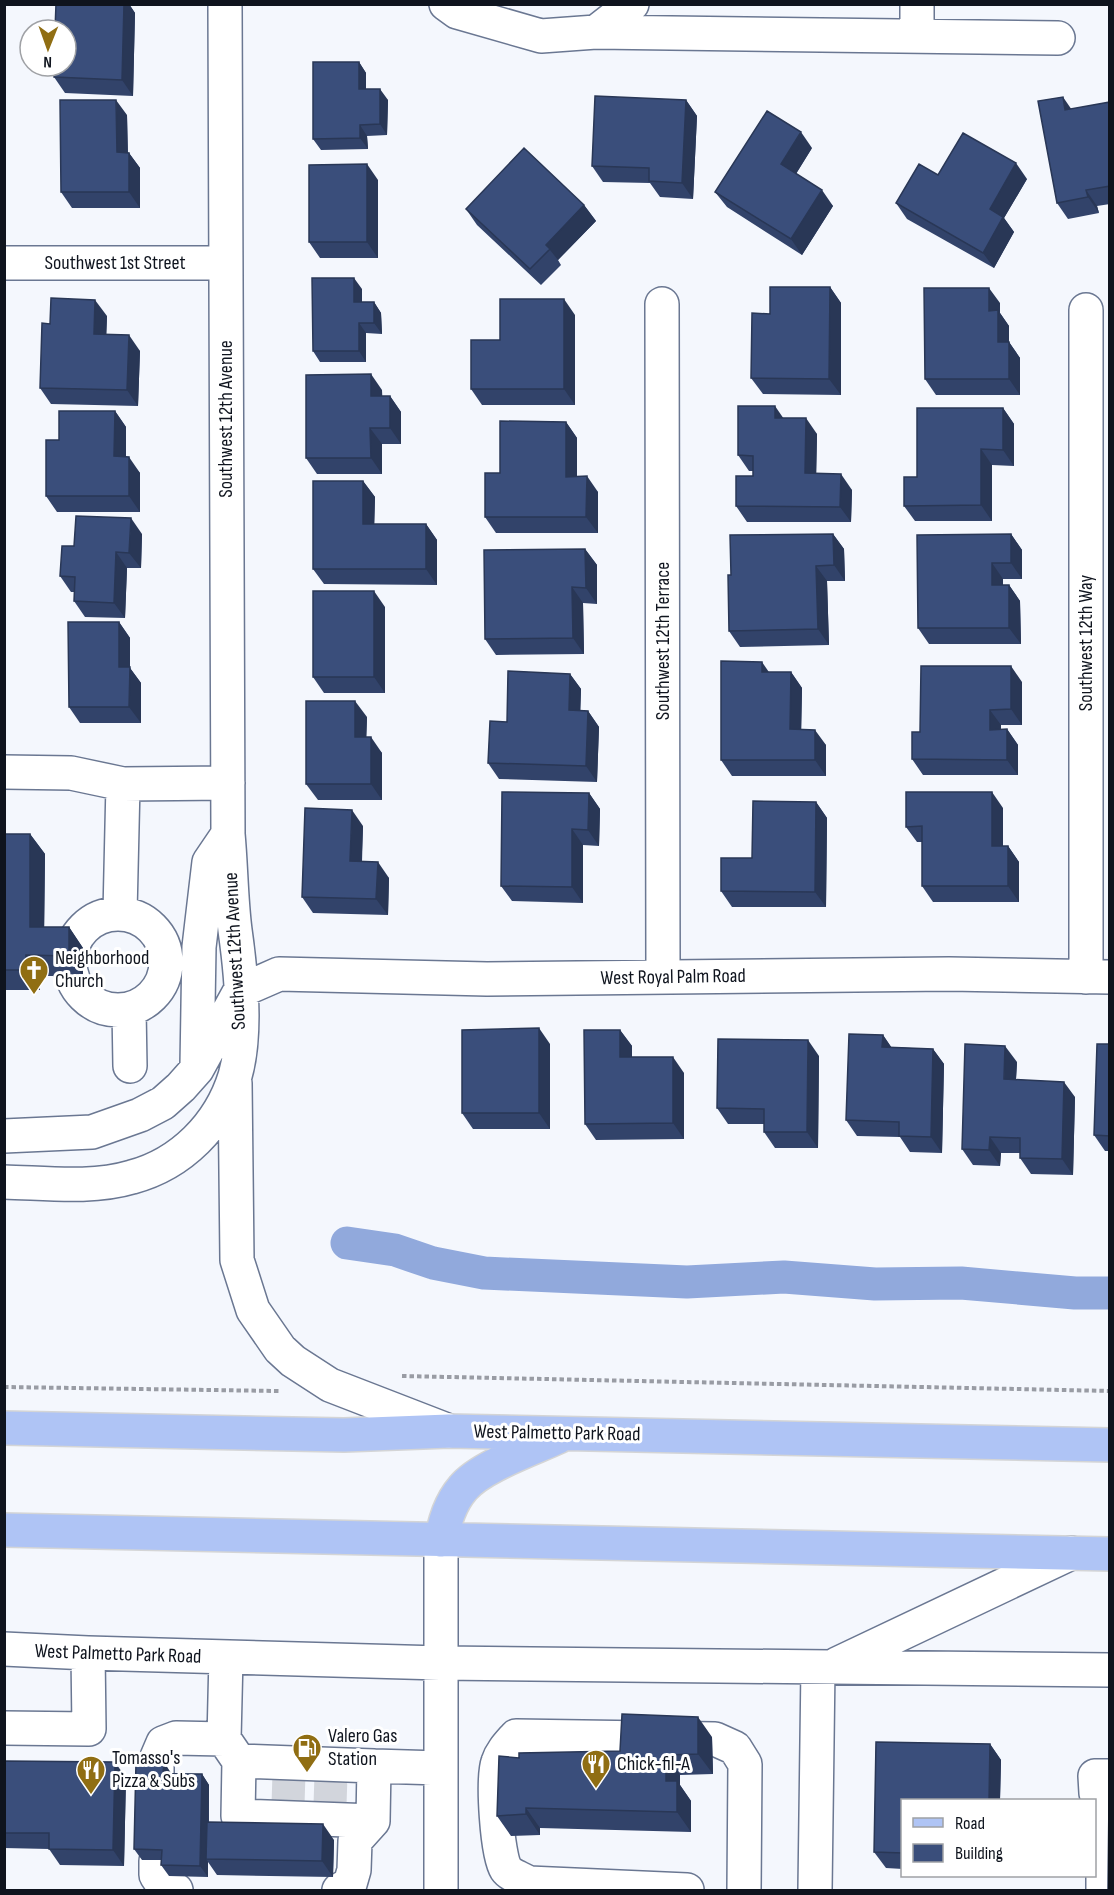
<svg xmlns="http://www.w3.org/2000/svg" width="1114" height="1895" font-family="'Sofia Sans Condensed',sans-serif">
	<rect width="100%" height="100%" fill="#f4f7fd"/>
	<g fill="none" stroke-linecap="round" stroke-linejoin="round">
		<path stroke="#91a9dc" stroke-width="33" d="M347,1243L395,1250L433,1263L484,1273L687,1282L784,1277L875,1284L961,1283L1075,1293H1110"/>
		<path stroke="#d2d5dc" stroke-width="33" stroke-dasharray="33 16" stroke-linecap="butt" d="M288,1805L289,1773
			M330,1805L331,1775"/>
		<g stroke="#6a7792" stroke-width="36">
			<path id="minor" d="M446,4L457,12L541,36L596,32L632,4
				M596,32L1058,38
				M917,36V4
				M4,263H225
				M662,304L663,977
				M1086,310V977
				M4,772L71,773L123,784
				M120,913L123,784L228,783
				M70 962a48 48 0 1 1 96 0a48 48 0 1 1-96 0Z
				M129,1009L130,1066
				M197,1066L199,947L209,862L228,834
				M235,1083L237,1260L253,1310L280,1349L293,1361L330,1385L449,1431
				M4,1136L92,1132L140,1115L163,1103L181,1087L197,1069L240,991L279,974L487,979L949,974L1110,977
				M4,1182C46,1183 92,1189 132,1177C181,1164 220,1125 235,1076C247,1035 241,972 235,930C231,899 231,866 228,834L225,4
				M4,1649L88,1653L440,1663L1110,1670
				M226,1657L224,1739L239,1761L238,1816L373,1821L374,1766L440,1768
				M837,1664L1071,1553
				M4,1728L89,1729L88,1653
				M239,1761L374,1766
				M157,1773V1757L163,1743L176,1738L224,1739
				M156,1861V1875L164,1887L176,1890
				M529,1883C522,1879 510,1875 506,1869C497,1855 492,1779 498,1762C501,1752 509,1744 516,1736L715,1739L735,1748L745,1764L744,1890
				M339,1890L350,1884L354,1870L355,1841L373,1821
				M441,1890V1540
				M529,1890V1883L687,1890
				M815,1890L818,1667
				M1103,1890V1817L1096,1793L1095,1776H1110"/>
		</g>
		<g stroke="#d4d5d6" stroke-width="36">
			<path id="major" d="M4,1428L344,1435L449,1431L1110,1445
				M4,1530L1110,1554
				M441,1540C445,1521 450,1503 463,1488C480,1467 532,1449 558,1437"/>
		</g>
		<path stroke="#999ca4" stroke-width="4" stroke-dasharray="4.5 3" stroke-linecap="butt" d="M402,1376L1110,1391
			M4,1387L279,1391"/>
		<use href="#minor" stroke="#fff" stroke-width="33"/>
		<use href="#major" stroke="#afc4f5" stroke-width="33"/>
	</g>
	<path fill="#32436a" d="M56,4H129L135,13L133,96L65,93L54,77Z
		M359,62L366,73V89L388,100L387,135L367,136L368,149L321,150L313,139Z
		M686,100L697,116L693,199L660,197L650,183L603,182L592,166Z
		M1110,102V204L1097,206L1099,213L1068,219L1057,203L1071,109Z
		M127,115L128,153H129L140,168V208H72L61,192Z
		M812,148L796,174L833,206L802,255L727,207L715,192Z
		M938,175L1027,179L1004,218L1014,232L994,268L907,219L896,203Z
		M378,180V258H320L309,242Z
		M584,205L596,221L558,260L561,265L541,285L477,225L466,209Z
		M830,287L841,303V395L763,394L751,378L770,314Z
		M362,289V302H374L381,313L382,334L366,333V362H320L313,351Z
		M1000,303V313L1009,326V342L1020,358V395H936L925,379Z
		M575,315V405H482L471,389L500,340Z
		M107,316L106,334L140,351L138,406L51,404L40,388L50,324Z
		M382,390V396H390L401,412V444H382V474H317L306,458Z
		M1003,408L1014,424V466L992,465V521H915L904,506L917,477Z
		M115,411L126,427V457L140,473V512H57L46,496L59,440Z
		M783,418L817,434L816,473L852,490L851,522H747L736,506L753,476V471H749L738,455Z
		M566,422L577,438V477L598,492V533H496L485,517L500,473Z
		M363,481L375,497L374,524H426L437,540V585L324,584L313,569Z
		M142,534L141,568H127L125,618L85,617L74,601V592H71L60,576L74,546Z
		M833,534L844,549L845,581H827L829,645L740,647L729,631L731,575Z
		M1011,534L1022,550V579H1003V585H1009L1020,601L1021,644H929L918,628Z
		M585,549L597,565V604L583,603L584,654L496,655L485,639Z
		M385,607V693H324L313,677Z
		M119,622L130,638V668L141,683V723H80L69,707Z
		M769,672H791L802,688L801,729L826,745V776H732L721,760Z
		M570,674L581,689L580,711H588L599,727L597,782L499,779L488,763L507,722Z
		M1022,682V725H1001V729H1007L1018,745V775H923L912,759L920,732Z
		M367,717L366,737L382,753V800H318L306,784Z
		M589,793L600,809L599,846L583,845V903L512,901L501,886Z
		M816,802L827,818L826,907H732L721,891L752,858Z
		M1003,808V846H1008L1019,862V902H933L922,886V842H917L906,827Z
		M363,826L362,862L389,878L388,915L313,913L302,897Z
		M4,834H30L45,854L44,927H69L83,948V976H40V990H4Z
		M620,1030L632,1046V1057L684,1073V1139L596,1140L585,1124Z
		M883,1035L891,1047L933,1049L944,1064L942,1153L910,1152L900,1137L857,1136L846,1120Z
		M550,1044V1129H473L462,1113Z
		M1110,1044V1151H1105L1094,1135Z
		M819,1056L818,1148H775L764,1132V1124H728L717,1108Z
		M1017,1062L1016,1080L1075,1097L1073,1175L1031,1174L1020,1158V1153H1001L1000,1166L973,1165L962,1149Z
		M712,1737L713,1774L680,1775V1785L691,1801V1832L540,1828V1835L511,1836L497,1816L519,1758L620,1751Z
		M876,1742L990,1744L1001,1760L1000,1800H903V1869L886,1868L874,1852Z
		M4,1761L126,1778L124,1866L60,1865L49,1849L4,1848Z
		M171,1773L202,1774L209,1785V1822L334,1840L333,1877L217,1875L208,1862V1877L169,1876L161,1865V1860H142L134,1849Z"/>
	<path fill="#293756" d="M124,4H129L135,13L133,96L122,80Z
		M359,62L366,73V100L359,89Z
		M380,89L388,100L387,135L380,124Z
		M1063,97L1074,113L1065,110Z
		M116,100L127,115L128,168L117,152Z
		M686,100L697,116L693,199L682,183Z
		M360,125L367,136L368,149L360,138Z
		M801,132L812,148L792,180L781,164Z
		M129,153L140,168V208L129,192Z
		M1016,163L1027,179L1004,218L1014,232L994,268L983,253L990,209Z
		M367,164L378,180V258L367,242Z
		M822,190L833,206L802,255L791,239Z
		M1086,190L1097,206L1099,213L1088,197Z
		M584,205L596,221L558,260L546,245Z
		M354,278L362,289V313L354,302Z
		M830,287L841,303V395L829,379Z
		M989,288L1000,303V313L1009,326V342L1020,358V395L1009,379L989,311Z
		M564,299L575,315V405L564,389Z
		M95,300L107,316L106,349L94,334Z
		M374,302L381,313L382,334L374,323Z
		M359,323L366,333V362L359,351Z
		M129,335L140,351L138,406L127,390Z
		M371,374L382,390L383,412L371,396Z
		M390,396L401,412V444L390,428Z
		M775,406L786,422L775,418Z
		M1003,408L1014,424V466L1003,450Z
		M115,411L126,427V472L114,456Z
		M806,418L817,434L816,489L805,473Z
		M566,422L577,438V492L566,477Z
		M370,428L382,444V474L371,458Z
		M981,449L992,465V521L981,505Z
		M129,457L140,473V512L129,496Z
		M841,474L852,490L851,522L840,507Z
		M587,476L598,492V533L586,517Z
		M363,481L375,497L374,540L363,524Z
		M131,518L142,534L141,568L129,553Z
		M426,524L437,540V585L426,569Z
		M833,534L844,549L845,581L834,565Z
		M1011,534L1022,550V579L1011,563Z
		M585,549L597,565V604L586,588Z
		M116,552L127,568L125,618L114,603Z
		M992,563L1003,579V601L992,585Z
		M816,566L827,581L829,645L818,629Z
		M1009,585L1020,601L1021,644L1009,628Z
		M572,587L583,603L584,654L573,638Z
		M374,591L385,607V693L374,677Z
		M119,622L130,638V668L141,683V723L129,707L119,667Z
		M762,662L773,678L762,672Z
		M1011,666L1022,682V725L1011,709Z
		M791,672L802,688L801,745L790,729Z
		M570,674L581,689L580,726L569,710Z
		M355,701L367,717L366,753L355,737Z
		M990,710L1001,725V745L990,730Z
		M588,711L599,727L597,782L586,766Z
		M1007,729L1018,745V775L1007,760Z
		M815,730L826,745V776L815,760Z
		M371,737L382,753V800L371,784Z
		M992,792L1003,808V862L992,846Z
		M589,793L600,809L599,846L588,830Z
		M816,802L827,818L826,907L815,892Z
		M352,810L363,826L361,877L350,861Z
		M572,829L583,845V903L572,887Z
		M30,834L45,854L44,948L30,927Z
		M1008,846L1019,862V902L1008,886Z
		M378,862L389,878L388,915L376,899Z
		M69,927L83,948V976L69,956Z
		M26,955L40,976V990L26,970Z
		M539,1028L550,1044V1129L539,1113Z
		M620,1030L632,1046V1073L620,1057Z
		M883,1035L894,1051L882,1047Z
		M808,1040L819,1056L818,1148L807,1132Z
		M1005,1046L1017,1062L1015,1095L1004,1079Z
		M933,1049L944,1064L942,1153L931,1137Z
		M673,1057L684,1073V1139L673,1123Z
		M1064,1082L1075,1097L1073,1175L1062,1159Z
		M990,1137L1001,1153L1000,1166L989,1150Z
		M698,1717L712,1737L713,1774L698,1754Z
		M990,1744L1001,1760L1000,1800H989Z
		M666,1755L680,1775V1785L691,1801V1832L677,1812L666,1781Z
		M115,1762L126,1778L124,1866L113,1850Z
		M164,1762L171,1773V1785L163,1774Z
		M202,1774L209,1785L208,1859H206L208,1862V1877L200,1866Z
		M526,1808L540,1828V1835L526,1814Z
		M323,1824L334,1840L333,1877L322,1861Z"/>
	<path fill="#3a4e7b" stroke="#293756" stroke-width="1.5" d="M56,4H124L122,80L54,77V66H66V30H55Z
		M313,62H359V89H380V124L360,125V138L313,139Z
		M595,96L686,100L682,183L649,181V168L592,166Z
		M1063,97L1065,110L1110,102V186L1086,190L1088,197L1057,203L1038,101Z
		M60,100H116L117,152L129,153V192H61Z
		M767,111L801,132L781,164L822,190L791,239L715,192Z
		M963,133L1016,163L990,209L1003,217L983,253L896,203L919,164L938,175Z
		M524,148L584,205L546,245L550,249L530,269L466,209Z
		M367,164V242H309V165Z
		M312,278H354V302H374V323H359V351H313Z
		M770,287H830L829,379L751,378L752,313L770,314Z
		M924,288H989V311L998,310V342H1009V379H925Z
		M51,298L95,300L94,334L129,335L127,390L40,388L42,323L50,324Z
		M500,299H564V389H471V340H500Z
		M371,374V396H390V428H370L371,458H306V375Z
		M738,406H775V418H806L805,473L841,474L840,507L736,506V476H753V456L738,455Z
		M917,408H1003V450L981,449V505L904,506V477H917Z
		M59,411H115L114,456L129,457V496H46V440H59Z
		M500,421L566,422V477L587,476L586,517H485V473H500Z
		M313,481H363V524H426V569H313Z
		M76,516L131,518L129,553L116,552L114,603L74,601L75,577L60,576L62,546H74Z
		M833,534L834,565L816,566L818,629L729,631L728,575H731L730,535Z
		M1011,534V563H992V585H1009V628H918L917,535Z
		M585,549L586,588L572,587L573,638L485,639L484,550Z
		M313,591H374V677H313Z
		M68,622H119V667H130L129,707H69Z
		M721,661L762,662V672H791L790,729L815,730V760H721Z
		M921,666H1011V709L990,710V730L1007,729V760L912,759V732H920Z
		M508,671L570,674L569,710L588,711L586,766L488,763L490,721L507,722Z
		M306,701H355V737H371V784H306Z
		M502,792L589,793L588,830L572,829V887L501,886Z
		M906,792H992V846H1008V886H922V826L906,827Z
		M753,801L816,802L815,892L721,891V858H752Z
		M305,808L352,810L350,861L378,862L376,899L302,897Z
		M4,834H30V927H69V956L26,955V970H4Z
		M539,1028V1113H462V1030Z
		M584,1030H620V1057H673V1123L585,1124Z
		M849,1034L883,1035L882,1047L933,1049L931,1137L899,1136V1122L846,1120Z
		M718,1039L808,1040L807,1132H764V1109L717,1108Z
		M965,1044L1005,1046L1004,1079L1064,1082L1062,1159L1020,1158V1138L990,1137L989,1150L962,1149Z
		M1097,1044H1110V1136L1094,1135Z
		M622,1714L698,1717V1754L666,1755V1781H677V1812L526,1808V1814L497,1816L499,1756L519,1758V1753L620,1751Z
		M876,1742L990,1744L989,1800H903V1853L874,1852Z
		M4,1761L115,1762L113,1850L49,1849V1833H4Z
		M136,1762H164L163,1774H202L200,1866L161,1865L162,1850L134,1849Z
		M1109,1796L1110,1890H1108Z
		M207,1822L323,1824L322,1861L206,1859Z"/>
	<defs>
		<g id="church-pin" transform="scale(1.5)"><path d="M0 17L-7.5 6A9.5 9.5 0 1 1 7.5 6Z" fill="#906e13" stroke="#fff"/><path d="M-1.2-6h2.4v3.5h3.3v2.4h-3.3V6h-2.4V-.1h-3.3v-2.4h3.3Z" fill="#fff"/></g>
		<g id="fuel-pin" transform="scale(1.5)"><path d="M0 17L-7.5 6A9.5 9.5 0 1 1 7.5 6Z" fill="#906e13" stroke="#fff"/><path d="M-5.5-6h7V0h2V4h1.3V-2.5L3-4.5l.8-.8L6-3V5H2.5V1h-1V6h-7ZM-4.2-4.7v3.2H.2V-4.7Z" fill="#fff"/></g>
		<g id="restaurant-pin" transform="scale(1.5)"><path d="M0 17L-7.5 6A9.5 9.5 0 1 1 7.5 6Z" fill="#906e13" stroke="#fff"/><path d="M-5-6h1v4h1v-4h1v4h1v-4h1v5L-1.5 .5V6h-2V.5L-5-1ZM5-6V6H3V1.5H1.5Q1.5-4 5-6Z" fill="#fff"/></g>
	</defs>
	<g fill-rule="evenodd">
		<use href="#church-pin" x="34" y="970"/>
		<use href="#fuel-pin" x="307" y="1748"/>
		<use href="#restaurant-pin" x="596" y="1764"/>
		<use href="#restaurant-pin" x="91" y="1770"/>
	</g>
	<g text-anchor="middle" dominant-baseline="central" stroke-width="6" stroke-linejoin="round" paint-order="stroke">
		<g font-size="20" fill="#0f141e" stroke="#fff">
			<text x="115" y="263">Southwest 1st Street</text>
			<text transform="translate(226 419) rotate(-90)">Southwest 12th Avenue</text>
			<text transform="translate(663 641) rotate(-90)">Southwest 12th Terrace</text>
			<text transform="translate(1086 643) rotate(-90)">Southwest 12th Way</text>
			<text transform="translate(235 951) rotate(-93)">Southwest 12th Avenue</text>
			<text transform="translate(673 977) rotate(-1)">West Royal Palm Road</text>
			<text transform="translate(557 1433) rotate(1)">West Palmetto Park Road</text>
			<text transform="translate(118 1654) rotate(2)">West Palmetto Park Road</text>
		</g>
		<g font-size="20" fill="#0f141e" stroke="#fff" text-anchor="start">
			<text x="55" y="958">Neighborhood<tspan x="55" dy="23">Church</tspan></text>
			<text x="328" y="1736">Valero Gas<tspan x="328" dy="23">Station</tspan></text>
			<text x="112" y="1758">Tomasso's<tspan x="112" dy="23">Pizza &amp; Subs</tspan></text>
			<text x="617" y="1764">Chick-fil-A</text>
		</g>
	</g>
	<rect width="1114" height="1895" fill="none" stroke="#0f141e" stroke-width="12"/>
	<rect x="901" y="1799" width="195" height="78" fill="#ffffff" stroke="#9fa1a5" stroke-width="1.5"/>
	<rect x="913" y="1818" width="30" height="9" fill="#afc4f5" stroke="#9fa1a5" stroke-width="1.5"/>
	<text x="955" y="1829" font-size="18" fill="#0f141e">Road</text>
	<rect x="913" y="1844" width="30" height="18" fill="#3a4e7b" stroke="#9fa1a5" stroke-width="1.5"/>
	<text x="955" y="1859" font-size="18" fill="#0f141e">Building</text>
	<g transform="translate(48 48) rotate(181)"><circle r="28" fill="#ffffff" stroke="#9fa1a5" stroke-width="1.5"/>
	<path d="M0-4.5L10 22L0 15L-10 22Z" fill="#906e13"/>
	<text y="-9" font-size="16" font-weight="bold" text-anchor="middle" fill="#0f141e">N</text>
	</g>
</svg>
